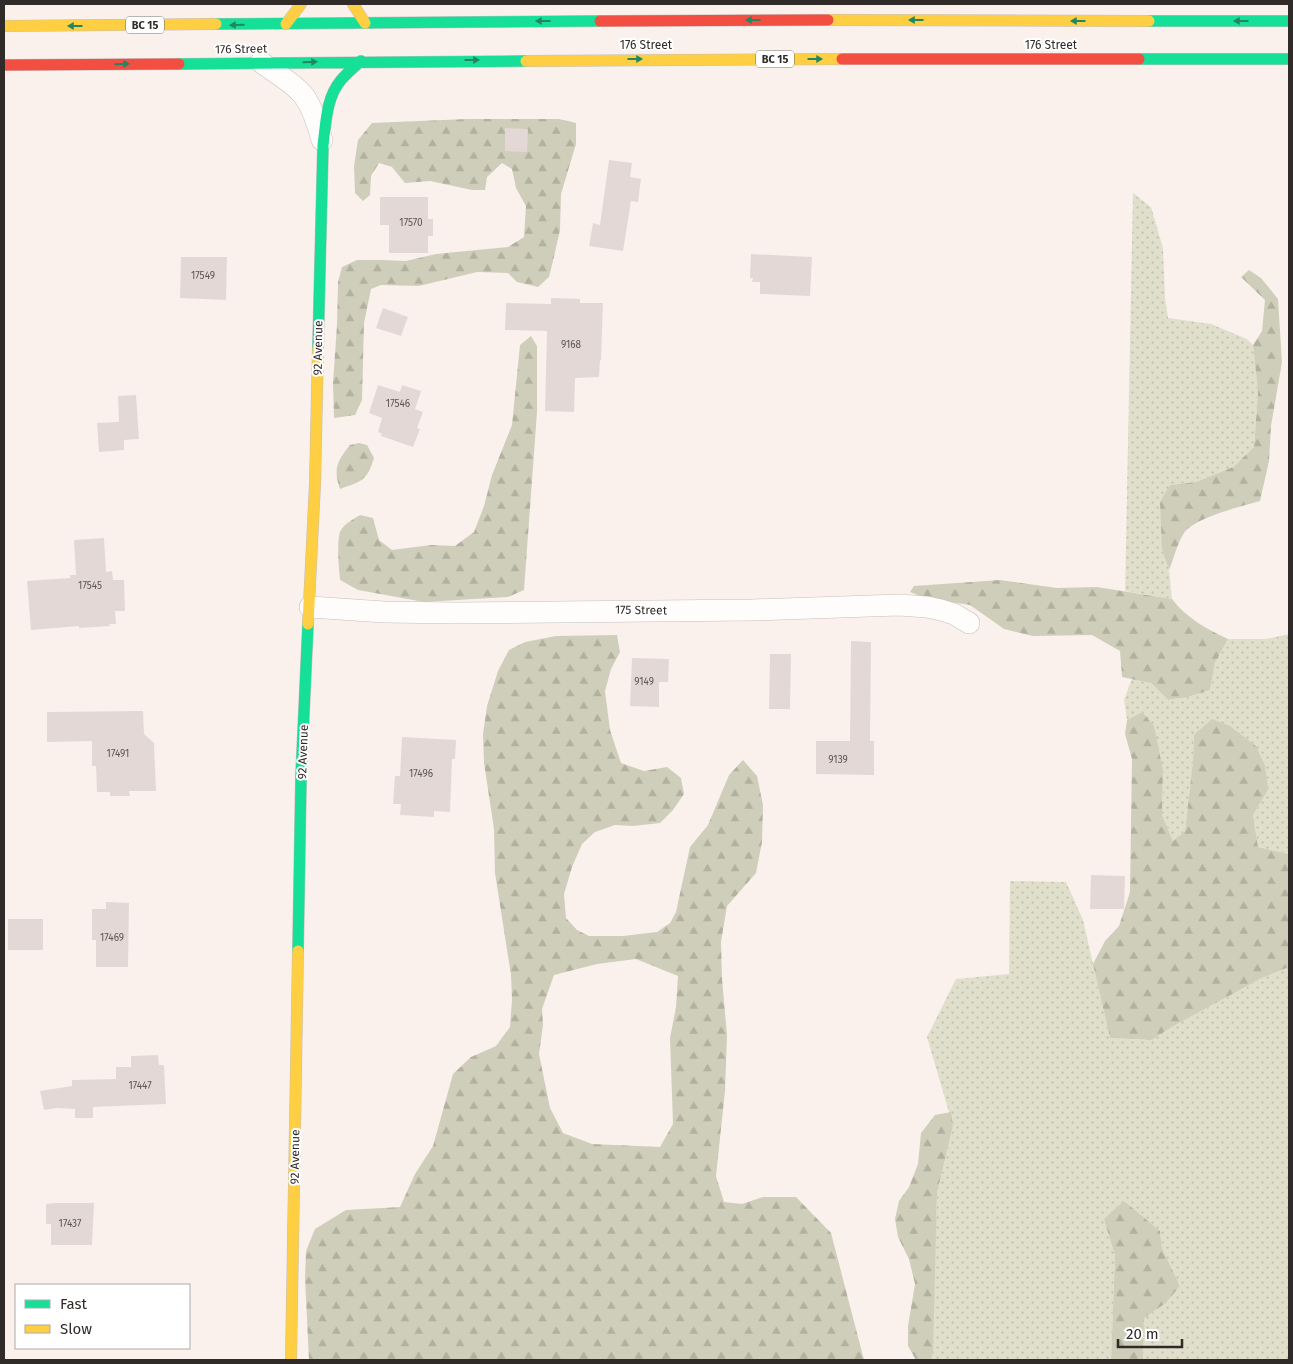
<svg xmlns="http://www.w3.org/2000/svg" width="1293" height="1364" font-family="'Fira Sans',sans-serif">
	<defs>
		<pattern id="grass-dots" width="8" height="8" patternUnits="userSpaceOnUse" patternTransform="scale(1.25)"><rect width="8" height="8" fill="#e0dfcc"/><path d="M2 2h.1M6 6h.1" fill="none" stroke="#c0c0af" stroke-width="1.8" stroke-linecap="round"/></pattern>
		<pattern id="forest-firs" width="22" height="20" patternUnits="userSpaceOnUse" patternTransform="scale(1.25)"><rect width="22" height="20" fill="#cfceba"/><path d="M5 1l3.5 6h-7zM16 11l3.5 6h-7z" fill="#b2b1a0"/></pattern>
	</defs>
	<rect width="100%" height="100%" fill="#faf1ed"/>
	<path fill="url(#grass-dots)" d="M1133,193L1151,207L1163,248L1165,297L1168,318L1211,324L1247,339L1253,345L1258,392L1254,447L1233,467L1196,482L1170,485L1162,549L1169,570L1172,599L1125,591Z
		M1289,634V854L1258,847L1253,815L1268,790L1194,735L1193,761L1185,831L1173,841L1162,815L1163,770L1142,712L1127,720L1124,700L1132,678L1151,683L1168,700L1188,697L1210,690L1215,663L1228,639H1266Z
		M1010,881L1066,882L1083,920L1110,1038L1152,1040L1170,1028L1262,978L1289,967V1360H1143L1144,1318L1166,1303L1180,1286L1162,1248L1160,1231L1104,1219L1115,1256L1111,1360H931L937,1193L953,1126L927,1037L956,979L1009,974Z"/>
	<path fill="url(#forest-firs)" fill-rule="evenodd" d="M467,119H559L576,123V144L561,194L560,230L553,261L549,277L538,287L517,282L508,273L477,272L419,286L381,285L371,289L364,323L362,400L355,415L334,418L333,383L337,325L338,282L342,267L357,260H381L406,261L436,254L508,247L524,237L526,206L516,188L512,169L502,163L487,177L485,190H472L430,181L405,183L392,167L379,163L371,176L370,195L363,201L355,193L354,166L358,140L372,123Z
		M1249,270L1261,278L1278,299L1282,362L1271,426L1269,461L1260,501C1242,506 1194,518 1184,533C1177,544 1174,558 1169,570L1162,549L1160,502L1170,485L1196,482L1233,467L1254,447L1258,392L1253,345L1262,331L1265,300L1241,277Z
		M531,336L537,346V412L524,590L508,597L424,602L358,590L340,580C339,569 336,539 341,530C345,523 354,519 360,515L373,518L379,540L392,550L431,545L455,546L474,532L484,506L492,475L512,425L520,345Z
		M359,443L367,445L374,458C367,481 362,481 340,489C333,469 337,461 350,445Z
		M1000,580L1057,588L1097,587L1172,599C1186,618 1207,629 1228,639L1215,663L1210,690L1188,697L1168,700L1151,683L1122,677L1120,651L1092,635L1033,636L1004,629L970,605L925,598L910,592L914,586Z
		M617,635L620,652L611,669L605,691L610,730L621,763L644,771L667,767L681,778L684,794L673,810L660,823L633,826L615,825L595,832L582,844L572,867L564,894L566,918L577,930L589,936H623L657,932L670,923L676,912L690,847L708,825L729,775L743,760L757,776L763,805L762,842L756,873L727,906L721,942L722,979L727,1035L725,1091L716,1176L724,1202L742,1204L763,1197H796L831,1233L864,1360H309L305,1278L306,1251L315,1229L346,1210L400,1207L415,1174L433,1146L453,1074L471,1057L496,1046L510,1027L512,1000L511,975L495,873L494,829L484,763L483,734L487,706L498,671L509,650L525,642L556,636ZM636,959L678,976L676,1007L670,1038L673,1124L660,1147L592,1144L563,1133L550,1108L539,1054L543,1025L542,1009L554,975L597,964Z
		M1142,712L1154,726L1163,770L1162,815L1173,841L1185,831L1193,761L1194,735L1212,719L1230,726L1256,746L1265,766L1268,790L1253,815L1258,847L1289,854V967L1262,978L1170,1028L1152,1040L1110,1038L1093,964L1105,941L1119,926L1130,892L1132,759L1125,734L1127,720Z
		M951,1112L953,1126L937,1193L933,1352L931,1360H916L908,1346V1326L915,1284L909,1259L898,1237L895,1219L899,1201L909,1187L918,1164L921,1133L935,1115Z
		M1124,1201L1160,1231L1162,1248L1180,1286L1166,1303L1144,1318L1143,1360H1111L1115,1256L1104,1219Z"/>
	<path fill="#e4d8d6" d="M505,128L528,129L527,152L505,151Z
		M609,160L632,163L630,177L641,179L638,202L631,201L623,251L589,246L593,223L600,225Z
		M380,197H428V219H433V236H428V253H389V225H380Z
		M751,254L812,257L810,296L760,294V282H752L753,278H750Z
		M181,257H227L226,300L180,298Z
		M551,298L580,299V303H603L601,360H600L599,377L575,378L574,412L545,411L547,331L505,330L506,303L551,304Z
		M383,308L408,317L401,336L376,328Z
		M378,385L400,392L402,385L421,391L415,409L423,412L417,428L420,429L413,447L381,436L382,434L378,432L382,418L369,413Z
		M136,395L139,439L124,440V450L99,452L97,423L119,422L118,396Z
		M104,538L106,572L112,571L113,580H124L125,611H115L116,624H109L110,626L79,628V626L31,630L27,581L70,578V575H76L74,540Z
		M851,641L871,642L870,741H874V775L816,774V741H850Z
		M770,654H791L790,709H769Z
		M632,658L669,659L668,682H659V707L630,706Z
		M143,711L144,734L154,743L156,791H129L130,796H110V792H97L96,766H92V741L47,742V712Z
		M402,737L456,740L455,759H452L450,812L434,811V817L400,815L401,804H393L395,776H400Z
		M1091,875L1125,876L1124,909H1090Z
		M106,902L129,903L128,967H96V940H92V909H106Z
		M8,919H43V950H8Z
		M158,1055L159,1065H164L166,1104L93,1107V1118H75V1109L57,1108L44,1110L40,1091L72,1086V1080L116,1079V1067H131V1056Z
		M55,1203H94L92,1245H51V1224H46V1204Z"/>
	<g fill="none" stroke-linecap="round" stroke-linejoin="round">
		<g stroke="#c6bfbc" stroke-width="22">
			<path id="street" d="M261,62C275,73 294,83 304,96C313,109 318,125 322,140
				M310,607L384,612L457,613L752,610L899,605L927,607L941,610L954,614L969,623"/>
		</g>
		<g stroke="#c6bfbc" stroke-width="12">
			<path id="fast" d="M1149,21H1289
				M216,24L600,21
				M1139,59H1289
				M179,64L526,61
				M318,348L323,145C326,123 326,98 341,80C347,73 354,67 361,61
				M298,951L301,777L308,624"/>
		</g>
		<g stroke="#c6bfbc" stroke-width="12">
			<path id="slow" d="M353,4L365,23
				M828,20L1149,21
				M286,24L301,4
				M4,26L216,24
				M526,61L842,59
				M308,624L315,484L318,348
				M291,1360L298,951"/>
		</g>
		<g stroke="#c6bfbc" stroke-width="12">
			<path id="jam" d="M600,21L828,20
				M842,59H1139
				M4,65L179,64"/>
		</g>
		<use href="#street" stroke="#fefdfc" stroke-width="21"/>
		<use href="#fast" stroke="#16e098" stroke-width="11"/>
		<use href="#slow" stroke="#ffcf43" stroke-width="11"/>
		<use href="#jam" stroke="#f24e42" stroke-width="11"/>
	</g>
	<defs><path id="oneway-solid" d="M-6-.8H1V-3.2L6.5 0L1 3.2V.8H-6Z" transform="scale(1.25)"/></defs>
	<g fill="#238660">
		<use href="#oneway-solid" transform="translate(753 20) rotate(-180)"/>
		<use href="#oneway-solid" transform="translate(916 20) rotate(-180)"/>
		<use href="#oneway-solid" transform="translate(543 21) rotate(180)"/>
		<use href="#oneway-solid" transform="translate(1078 21) rotate(-180)"/>
		<use href="#oneway-solid" transform="translate(1241 21) rotate(-180)"/>
		<use href="#oneway-solid" transform="translate(237 25) rotate(179)"/>
		<use href="#oneway-solid" transform="translate(75 26) rotate(180)"/>
		<use href="#oneway-solid" transform="translate(635 59)"/>
		<use href="#oneway-solid" transform="translate(815 59)"/>
		<use href="#oneway-solid" transform="translate(472 60)"/>
		<use href="#oneway-solid" transform="translate(310 62) rotate(-1)"/>
		<use href="#oneway-solid" transform="translate(122 64) rotate(-1)"/>
	</g>
	<g text-anchor="middle" dominant-baseline="central" stroke-width="4" stroke-linejoin="round" paint-order="stroke">
		<g font-size="10" fill="#5e5754">
			<text x="411" y="223">17570</text>
			<text x="203" y="276">17549</text>
			<text x="571" y="345">9168</text>
			<text x="398" y="404">17546</text>
			<text x="90" y="586">17545</text>
			<text x="644" y="682">9149</text>
			<text x="118" y="754">17491</text>
			<text x="838" y="760">9139</text>
			<text x="421" y="774">17496</text>
			<text x="112" y="938">17469</text>
			<text x="140" y="1086">17447</text>
			<text x="70" y="1224">17437</text>
		</g>
		<g fill="#fff" stroke="#6e6b68" stroke-width="1">
			<rect x="126" y="16.5" width="38" height="17" rx="4"/>
			<rect x="756" y="50.5" width="38" height="17" rx="4"/>
		</g>
		<g font-size="11" font-weight="bold" fill="#302b28">
			<text x="145" y="25">BC 15</text>
			<text x="775" y="59">BC 15</text>
		</g>
		<g font-size="12" fill="#302b28" stroke="#fff">
			<text x="646" y="45">176 Street</text>
			<text x="1051" y="45">176 Street</text>
			<text transform="translate(241 49) rotate(-1)">176 Street</text>
			<text transform="translate(318 348) rotate(-89)">92 Avenue</text>
			<text transform="translate(641 610) rotate(1)">175 Street</text>
			<text transform="translate(303 752) rotate(-88)">92 Avenue</text>
			<text transform="translate(295 1157) rotate(-89)">92 Avenue</text>
		</g>
	</g>
	<rect width="1293" height="1364" fill="none" stroke="#302b28" stroke-width="10"/>
	<rect x="15" y="1284" width="175" height="65" fill="#ffffff" stroke="#acaaa9"/>
	<rect x="25" y="1300" width="25" height="8" fill="#16e098" stroke="#acaaa9"/>
	<text x="60" y="1309" font-size="15" fill="#302b28">Fast</text>
	<rect x="25" y="1325" width="25" height="8" fill="#ffcf43" stroke="#acaaa9"/>
	<text x="60" y="1334" font-size="15" fill="#302b28">Slow</text>
	<path d="M1118 1339v8h64v-8" fill="none" stroke="#302b28" stroke-width="2.5"/>
	<text x="1126" y="1339" font-size="15" fill="#302b28" stroke="#ffffff" stroke-width="4" paint-order="stroke">20 m</text>
</svg>
